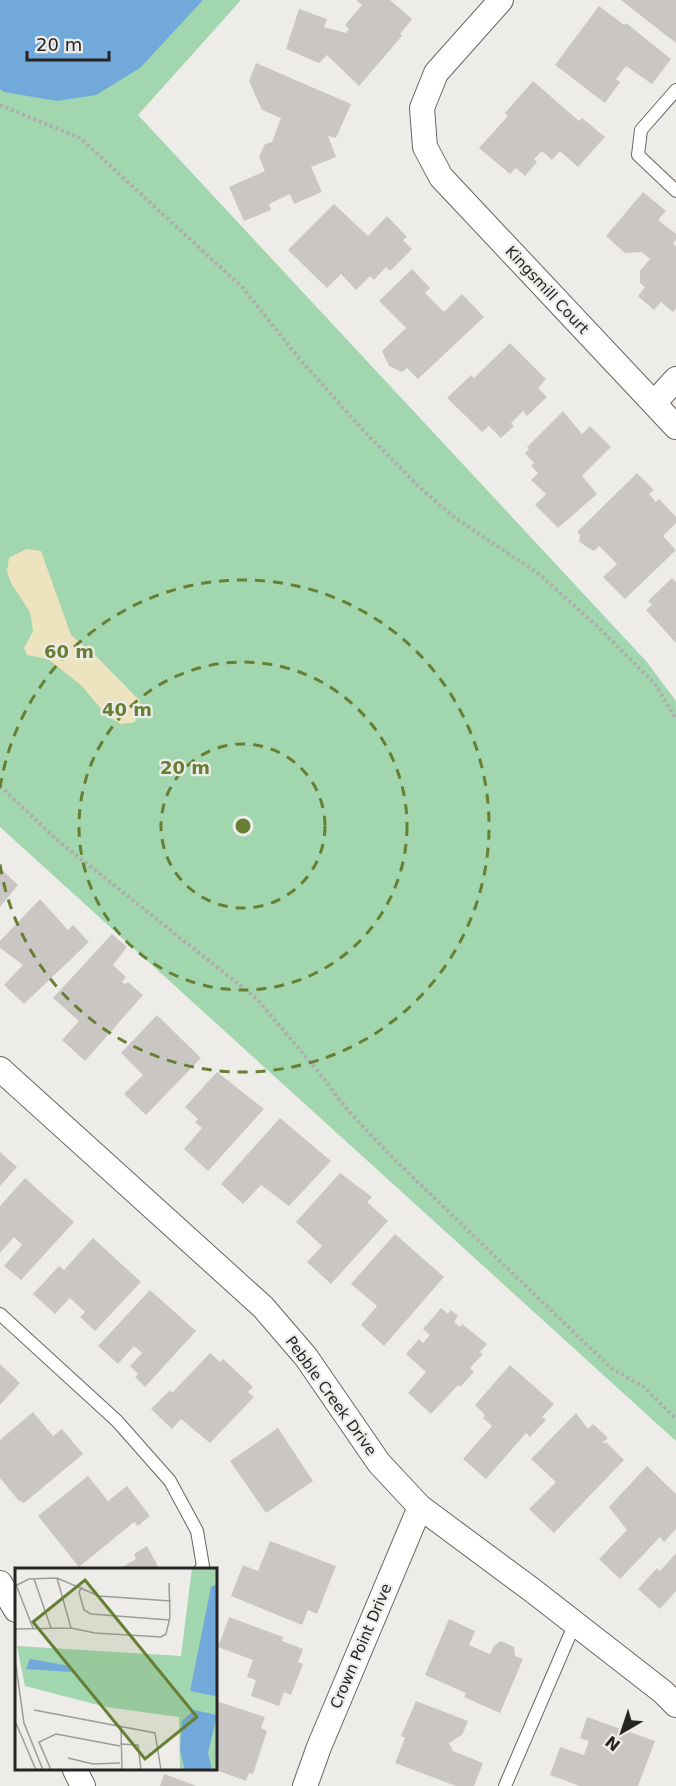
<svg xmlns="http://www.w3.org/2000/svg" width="676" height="1786" font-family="'DejaVu Sans',sans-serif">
	<rect width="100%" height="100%" fill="#eeece9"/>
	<path fill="#a1d6af" d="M0,0H241L138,115L646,661L676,701V1441L0,827Z"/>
	<path fill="#ede3be" d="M26,549L41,551L71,635L98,658L140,701L135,722L121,724L107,716L82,686L48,659L27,655L24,648L33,631L30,612L11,583L7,571L9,558Z"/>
	<path fill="#72a9db" d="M0,0H203L140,68L96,95L57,101L4,92L0,89Z"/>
	<path fill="#cac6c4" d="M356,0H390L412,19L400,34L402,36L359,86L327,55L319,63L286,49L299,9L327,19L324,27L346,33L349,29L345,25L362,5Z
		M621,0H676V43Z
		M599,6L624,25L626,23L671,59L652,84L626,66L616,79L620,82L605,103L555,65Z
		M256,63L351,104L336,138L328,136L336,157L311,167L322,192L294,204L290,194L269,204L271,210L244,221L229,187L265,171L259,157L265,144L272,142L281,118L262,110L249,81Z
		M533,81L579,121L582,118L605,137L578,167L560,151L552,160L542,151L534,159L537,162L525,176L516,168L510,174L479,148L508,116L505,113Z
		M643,192L666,211L658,220L676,234V240L673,244L676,246V308L673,312L661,302L654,310L638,296L645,287L640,283V271L650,259L642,252L625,253L606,236Z
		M334,204L368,236L387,216L407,237L403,240L412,249L390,271L386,267L374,280L370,276L356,290L341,274L327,288L288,250Z
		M412,269L430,288L425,293L444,312L462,294L484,317L418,379L407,368L402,372L389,366L382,351L406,328L379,301Z
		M510,343L546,379L538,388L547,397L527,416L523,411L511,423L514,426L501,438L489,426L482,432L447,398L471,375L474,378Z
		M563,411L582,434L590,426L611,447L582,476L597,494L558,528L535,505L546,494L531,480L538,473L531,466L534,463L525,453L529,449L527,447Z
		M637,473L654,490L649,494L656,502L659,499L676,517V523L663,536L676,550L625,599L603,577L617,564L599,546L594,551L585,546L579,541L580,535L577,532Z
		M672,578L676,582V643L646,610L652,605L648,601Z
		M0,868L18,885L0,907Z
		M40,899L68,930L73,925L89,942L24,1004L4,985L23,965L0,948V941Z
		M112,934L127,947L113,965L126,977L122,982L125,984L128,982L143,995L85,1061L62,1040L79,1021L53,998Z
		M157,1015L201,1058L146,1115L124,1094L143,1075L121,1053Z
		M217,1072L264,1109L208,1171L184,1149L202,1128L195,1122L198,1119L185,1107Z
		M280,1118L331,1161L289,1206L261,1185L243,1204L221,1184Z
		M0,1152L17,1167L0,1186Z
		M340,1173L372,1197L367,1202L388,1221L331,1284L307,1262L322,1246L296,1222Z
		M25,1178L74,1222L21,1280L4,1266L22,1245L14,1237L0,1253V1206Z
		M395,1234L444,1277L384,1346L361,1325L377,1306L351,1284Z
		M93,1238L141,1282L95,1331L80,1317L85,1312L70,1298L55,1314L33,1294L59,1266L64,1270Z
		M150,1290L196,1331L145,1387L135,1377L138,1374L130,1366L142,1353L134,1346L118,1364L98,1346Z
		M441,1308L448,1314L451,1310L458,1316L454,1322L460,1327L462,1324L487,1344L480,1352L483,1354L470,1368L474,1372L460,1387L458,1385L431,1414L408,1393L426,1372L406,1354L419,1339L423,1343L430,1335L423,1329Z
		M210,1353L220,1362L223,1359L253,1387L248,1392L254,1397L210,1443L181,1419L172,1429L151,1409L170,1390L172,1393Z
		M0,1364L20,1383L0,1405Z
		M510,1365L554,1404L542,1417L546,1420L530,1437L526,1433L486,1479L463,1459L492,1426L483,1418L485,1415L475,1405Z
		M33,1412L53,1436L62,1429L83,1454L24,1503L18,1500L0,1478V1440Z
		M576,1413L588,1429L593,1424L608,1438L602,1443H607L624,1460L554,1533L529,1509L556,1482L531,1459Z
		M278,1428L313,1481L266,1513L230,1461Z
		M647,1466L676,1494V1529L664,1542L660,1537L620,1579L599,1559L627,1530L609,1507Z
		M88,1476L108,1501L127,1486L150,1516L138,1526L134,1522L79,1567L38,1516Z
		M270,1541L336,1566L317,1614L308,1610L302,1625L231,1596L243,1565L258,1571Z
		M147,1546L160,1570H117L136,1559L134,1554Z
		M676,1553V1591L660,1609L638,1589L657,1568L660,1571Z
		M229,1617L283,1637L282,1641L303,1649L298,1662L303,1664L291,1695L284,1692L279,1706L251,1696L256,1680L247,1677L253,1660L218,1647Z
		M449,1619L475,1631L469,1645L490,1654L494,1646L501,1641L514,1647L515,1656L523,1659L500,1713L464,1697L466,1693L425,1675Z
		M216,1701L265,1717L261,1728L267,1731L253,1774L249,1773L246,1781L216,1770Z
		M416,1701L468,1721L462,1735L449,1743L453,1751L483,1763L474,1786H456L395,1763L405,1738L401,1736Z
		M587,1717L655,1741L638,1786H580L550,1775L560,1747L584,1755L589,1741L580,1738Z
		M164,1774L197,1786H160Z"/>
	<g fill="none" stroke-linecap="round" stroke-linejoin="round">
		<g stroke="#686663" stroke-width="14">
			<path id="service" d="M676,90L641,130L638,155L676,191
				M0,1314L117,1421L170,1481L197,1531L203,1566L200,1570
				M505,1786L575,1623"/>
		</g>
		<g stroke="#686663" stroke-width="26">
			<path id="minor" d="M501,0L436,73L422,108L425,147L441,177L676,427
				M654,403L676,379
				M0,1069L263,1307L306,1357L379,1463L420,1507L532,1590L663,1692L676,1705
				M0,1583L16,1610
				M75,1770L83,1786
				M305,1786L319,1747L420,1507"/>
		</g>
		<path stroke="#b0aeac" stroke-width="4" stroke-dasharray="3 3" stroke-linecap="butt" d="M0,105L80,138L243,288L297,356L362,429L418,486L455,518L539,574L598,627L655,684L676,719
			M0,786L56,839L257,999L317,1070L350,1113L396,1161L611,1368L644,1387L676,1419"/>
		<use href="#service" stroke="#fff" stroke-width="12"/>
		<use href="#minor" stroke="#fff" stroke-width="24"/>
	</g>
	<g fill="none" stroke="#667f32" stroke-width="3" stroke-dasharray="10 8">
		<circle cx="243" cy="826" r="82"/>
		<circle cx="243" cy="826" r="164"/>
		<path d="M0 788A246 246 0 1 1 0 864"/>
	</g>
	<g text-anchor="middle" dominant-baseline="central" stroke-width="4.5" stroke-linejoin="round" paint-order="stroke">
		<g font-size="15" fill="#262524" stroke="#eeece9">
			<text transform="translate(547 290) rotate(47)">Kingsmill Court</text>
			<text transform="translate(331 1396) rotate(54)">Pebble Creek Drive</text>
			<text transform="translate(361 1646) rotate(-67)">Crown Point Drive</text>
		</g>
	</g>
	<g transform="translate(15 1568)">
		<rect width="202" height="202" fill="#eeece9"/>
		<path d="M177,0H202V202H165L164,149L91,139L10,118L2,78L166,88Z" fill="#a1d6af"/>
		<path d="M202,16L203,126L200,128L175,123L196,19ZM15,91L55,98L56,104L11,101ZM179,142L202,147L193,185L197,202H170L165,182L167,153Z" fill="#72a9db"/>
		<path fill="none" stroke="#9e9c9a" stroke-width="1.5" d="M42,10L56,60M19,11L36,60M0,14L18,60M2,17L14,11L42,10L84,28L156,33M67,19L64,24L69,42L76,46L154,52M0,61L56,60L80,65L146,69L151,66L155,49L154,15M0,91L9,155L28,202M19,142L140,165L146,202M0,153L21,202M106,159L107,202M105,176L123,177L126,202M53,190L78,196L105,195M36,202L24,174L41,166L105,178"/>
		<path fill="#667f32" fill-opacity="0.15" stroke="#667f32" stroke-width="3" d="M70,12L182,149L130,191L18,54Z"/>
		<rect width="202" height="202" fill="none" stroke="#262524" stroke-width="3"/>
	</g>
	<circle cx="243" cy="826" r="9" fill="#667f32" stroke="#eeece9" stroke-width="3"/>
	<g font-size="18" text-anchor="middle" font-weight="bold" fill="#667f32" stroke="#eeece9" stroke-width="4.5" stroke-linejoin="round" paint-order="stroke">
		<text x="69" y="658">60 m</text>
		<text x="127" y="716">40 m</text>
		<text x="185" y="774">20 m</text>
	</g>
	<g transform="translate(622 1732) rotate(219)" stroke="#eeece9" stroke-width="4.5" paint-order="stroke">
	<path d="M0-4.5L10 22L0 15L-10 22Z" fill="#262524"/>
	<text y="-9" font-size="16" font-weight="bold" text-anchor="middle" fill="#262524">N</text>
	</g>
	<path d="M27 51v9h82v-9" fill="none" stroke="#262524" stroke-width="3"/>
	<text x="36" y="51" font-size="18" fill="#262524" stroke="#eeece9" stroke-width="4.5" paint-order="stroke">20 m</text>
</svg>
